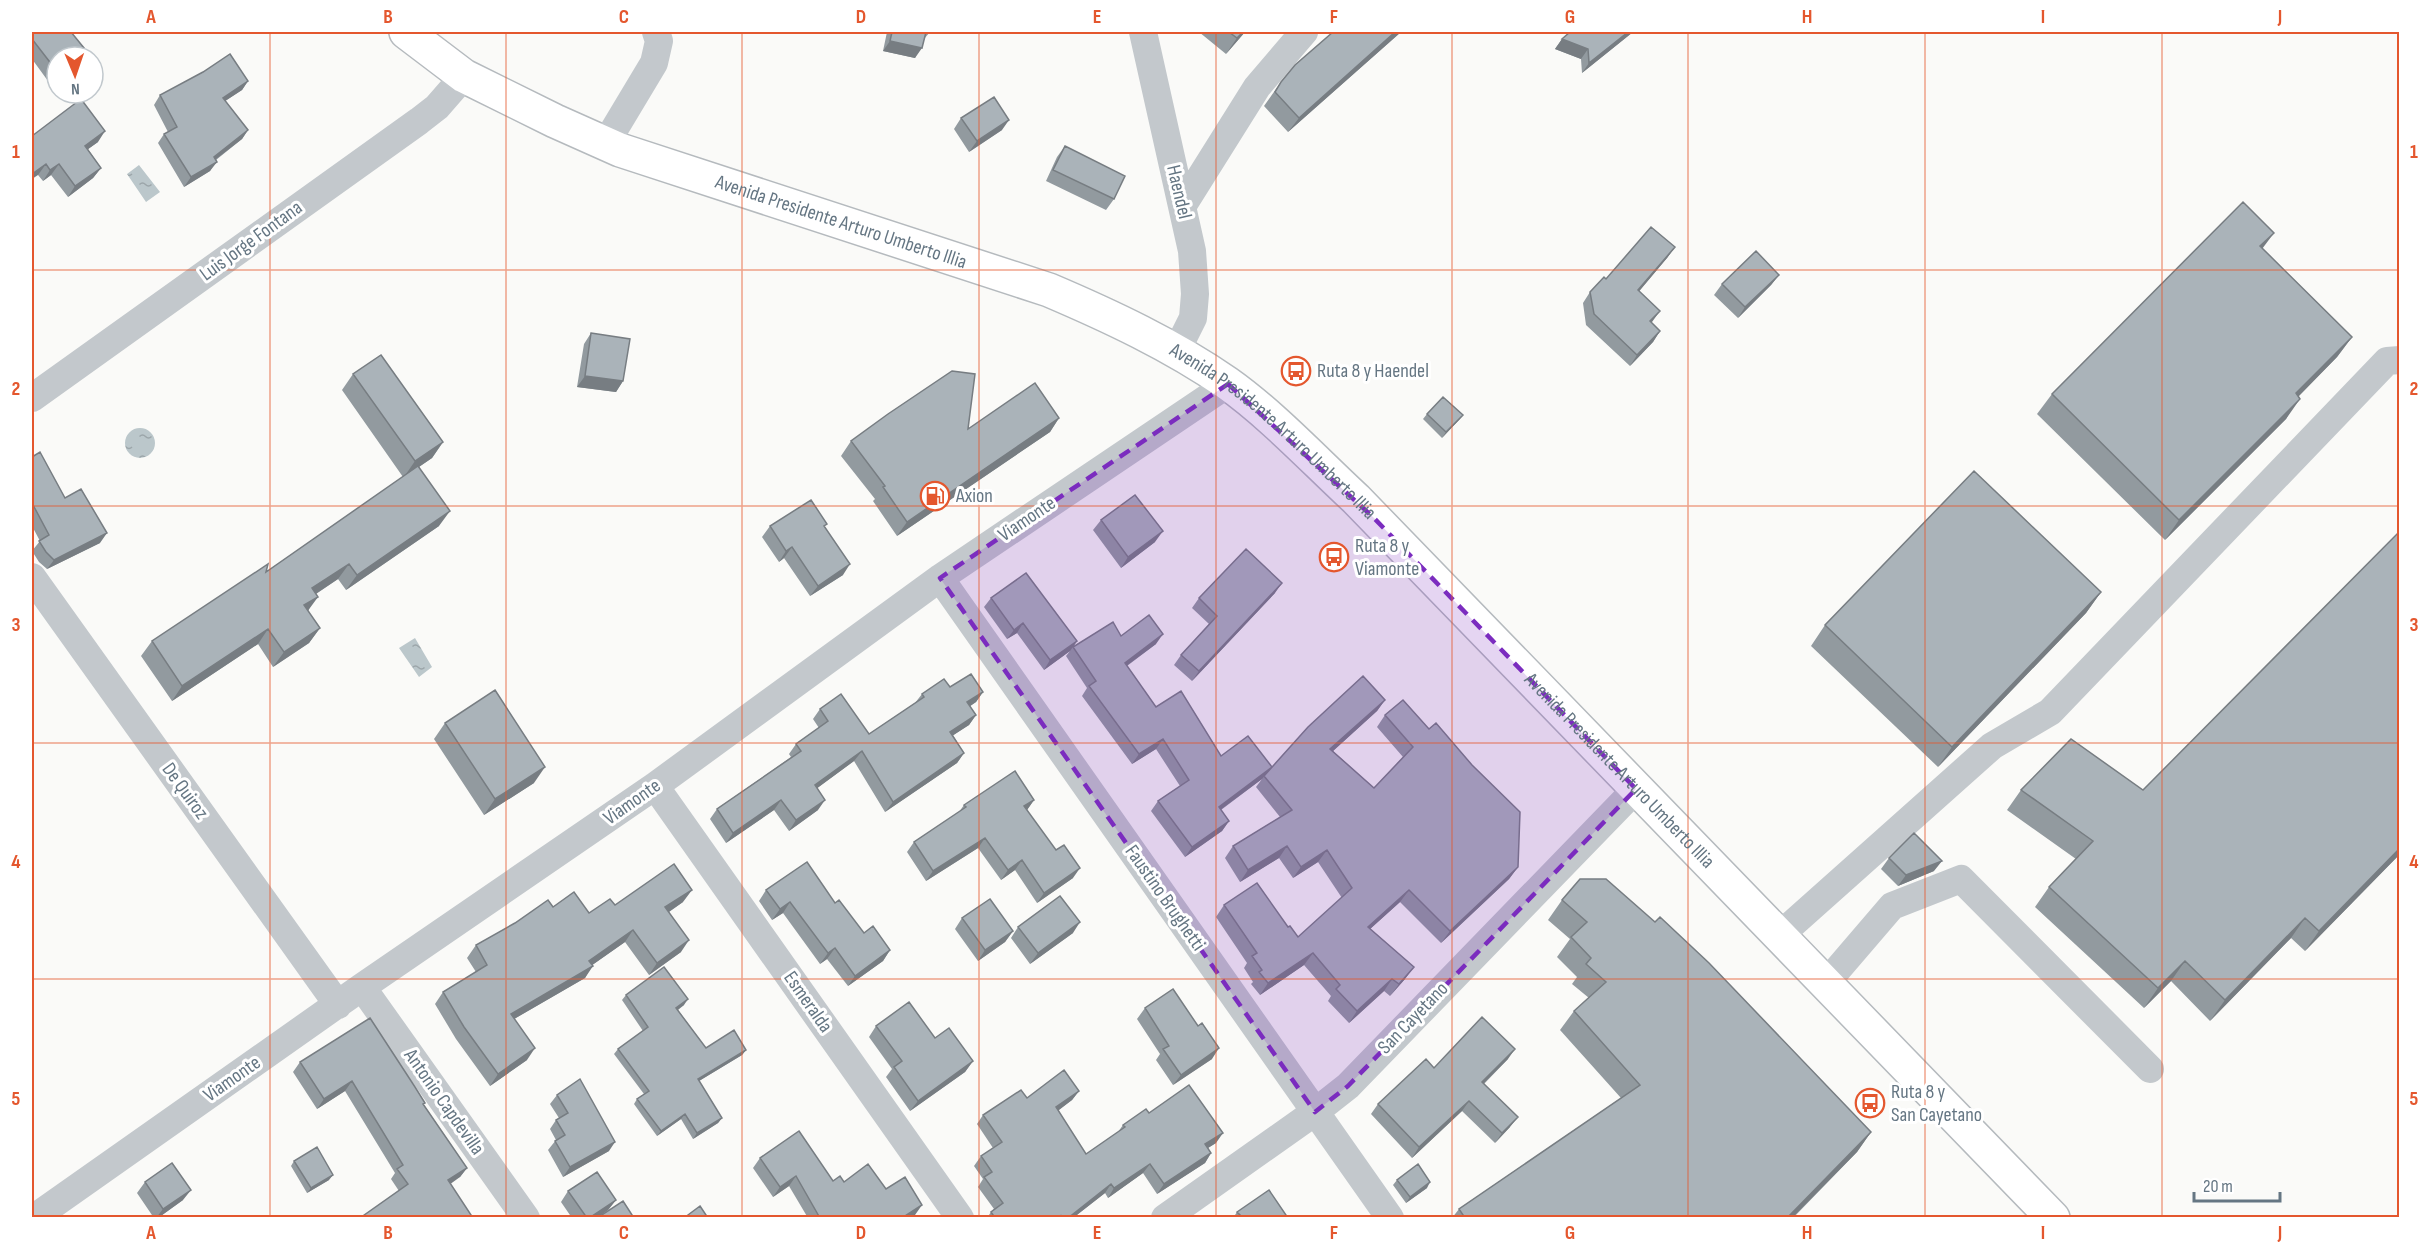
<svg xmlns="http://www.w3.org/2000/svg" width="2431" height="1249" font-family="'Sofia Sans Condensed',sans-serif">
	<defs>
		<pattern id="water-ripples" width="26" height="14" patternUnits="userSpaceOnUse" patternTransform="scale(1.5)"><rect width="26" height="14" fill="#bbc7cb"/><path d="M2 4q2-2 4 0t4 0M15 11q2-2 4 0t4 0" fill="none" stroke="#9ca6aa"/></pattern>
	</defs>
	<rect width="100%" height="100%" fill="#fafaf8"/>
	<path fill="url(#water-ripples)" d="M139,165L160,192L146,202L127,174Z
		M125 443a15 15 0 1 1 30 0a15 15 0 1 1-30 0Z
		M415,638L432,667L419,677L399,648Z"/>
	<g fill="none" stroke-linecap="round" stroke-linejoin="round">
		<g stroke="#b5babe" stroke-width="36">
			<g id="major">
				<path id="s1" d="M406,32L464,76L555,121L620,150L1049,290C1110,316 1172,345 1227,383C1271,414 1316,462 1356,499L2053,1218"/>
			</g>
		</g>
		<path stroke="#c3c8cc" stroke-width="28" d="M1143,32L1192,251L1195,294L1193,318L1176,352
			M606,143L654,63L659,41L656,32
			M1183,205L1257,87L1304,32
			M32,398L419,121L437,107L464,76
			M32,577L338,1005
			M940,578L1390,1218
			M655,786L960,1218
			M1780,935L1992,746L2050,712L2387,361L2400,360
			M1826,983L1892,906L1961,879L2150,1069
			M362,987L526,1218
			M34,1218L362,987L655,786L940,578L1228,384
			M1165,1218L1315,1112L1348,1086L1636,789"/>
		<use href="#major" stroke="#fff" stroke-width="33"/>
	</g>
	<path fill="#929a9f" d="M32,32L57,57V74L48,81L32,59Z
		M887,32H930L924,39L915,58L883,51Z
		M1199,32H1245L1226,54Z
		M1401,32L1288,132L1264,106L1281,82Z
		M1570,32H1633L1582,73L1581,59L1555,49L1562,39Z
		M248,81L242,90L225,101L248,130L242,139L216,160L210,171L184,187L158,143L164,134L168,132L154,105L160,95Z
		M961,118L1002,130L969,152L954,129Z
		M32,136L98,142L88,149L101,168L93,178L68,197L51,175L43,181L38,175Z
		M1065,146L1114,199L1106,210L1046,181L1057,157Z
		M1675,247L1667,258L1639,291L1651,323L1660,331L1653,342L1630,366L1586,325L1583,303L1590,292L1606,279Z
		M2263,249L2352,337L2337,357L2298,397L2286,419L2165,540L2037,414L2052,394Z
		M1779,275L1771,285L1738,318L1714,295L1722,284Z
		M591,333L623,381L616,392L577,387L584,344Z
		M353,374L443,442L432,458L419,467L439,526L346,590L338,579L316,594L308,611L320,628L309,643L273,667L258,644L172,701L141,656L152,641L266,572L403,477L342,390Z
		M1427,414L1463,415L1442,438L1423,419Z
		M1059,418L1050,432L897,536L873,501L875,499L841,456L851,441Z
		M32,457L65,498L100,543L47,569L39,562L32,551L40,541L32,526Z
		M1101,520L1155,542L1121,568L1093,530Z
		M770,526L825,527L843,575L810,596L784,558L779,562L762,537Z
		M2400,531V854L2305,951L2291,938L2210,1021L2171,981L2144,1008L2035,907L2049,887L2076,859L2007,810L2021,790H2143Z
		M2101,592L2086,613L1938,767L1811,646L1825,625Z
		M1275,593L1192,681L1174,665L1181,655L1209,624L1192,608L1199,598Z
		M991,598L1077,641L1074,646L1121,636L1156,644L1127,666L1156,707L1221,756L1272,767L1385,700L1377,711L1333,751L1374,788L1403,757L1377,727L1385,715L1518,867L1509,879L1441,943L1400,902L1370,929L1405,979L1390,996L1384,991L1349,1023L1328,1001L1331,996L1304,965L1260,995L1251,984L1253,982L1244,968L1247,963L1216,917L1224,905L1288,927L1298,937L1342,898L1318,862L1293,878L1279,858L1240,882L1225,858L1233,846L1280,817L1256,787L1262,779L1221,810L1229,821L1222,831L1185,857L1151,811L1158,801L1180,786L1156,749L1132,764L1082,696L1087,688L1066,656L1070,651L1044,670L1017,633L1007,639L984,607Z
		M950,687L983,692L976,702L970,706L976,715L969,725L953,735L964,753L957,763L885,812L854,761L817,788L818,810L789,831L774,810L726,843L710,819L717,809L791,757L789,754L796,744L819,728L813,719L820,709L869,734L915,703L922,694Z
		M445,723L534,783L484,815L434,739Z
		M1034,800L1027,810L1073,878L1037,903L1015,870L1001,880L978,848L926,881L907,852L914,842L959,812L964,805Z
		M1889,858L1934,871L1898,886L1881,869Z
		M766,890L835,903L864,933L890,950L883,961L848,986L827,959L820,964L783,913L772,920L759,901Z
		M1562,900L1871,1132L1857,1152L1793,1218H1452L1459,1209L1621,1098L1560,1030L1574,1011L1589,998L1572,984L1577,977L1557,957L1570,939L1548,920Z
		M683,902L669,912L681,952L649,975L625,942L592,965L585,978L514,1019L527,1060L490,1086L456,1039L435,1004L443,992L476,972L467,958L476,945L553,907L589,913L615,905Z
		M962,918L1013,931L1005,942L978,961L955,929Z
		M1018,927L1073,933L1030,964L1011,938Z
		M626,995L684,1005L678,1010L706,1048L746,1050L742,1055L699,1081L722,1118L718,1123L693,1139L681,1119L657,1136L634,1104L637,1099L644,1094L614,1054L618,1049L643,1031L622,1000Z
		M1145,1008L1212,1059L1173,1085L1156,1060L1160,1054L1137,1019Z
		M876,1026L935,1038L973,1061L965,1072L910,1111L886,1077L892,1069L869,1037Z
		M1508,1059L1484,1084L1510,1127L1495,1143L1462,1111L1412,1158L1371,1114L1378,1104L1434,1068Z
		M300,1062L424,1105L467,1168L460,1177L399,1191L391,1179L395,1173L345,1091L317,1109L293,1072Z
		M1079,1091L1072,1100L1058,1110L1086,1154L1118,1132L1123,1125L1149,1113L1216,1143L1208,1148L1211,1153L1205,1163L1157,1194L1143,1173L1108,1198L1105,1193L1073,1218H987L991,1212L994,1209L978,1187L983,1179L974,1166L981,1156L993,1148L977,1124L983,1115L1027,1098Z
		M557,1095L609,1151L563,1177L548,1150L556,1140L550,1129L556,1120L559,1118L550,1104Z
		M760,1158L833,1181L886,1189L915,1215L911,1218H808L789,1186L773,1197L753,1168Z
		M294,1161L329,1180L307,1193L291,1166Z
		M1397,1180L1427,1188L1406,1203L1393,1185Z
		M145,1182L183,1200L158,1218H154L137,1193Z
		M568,1191L616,1200L608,1210L597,1218H572L561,1202Z
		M1237,1212L1288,1218H1233Z"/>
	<path fill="#777d82" d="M1243,32H1245L1226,54L1237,38Z
		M1395,32H1401L1288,132L1299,118Z
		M1628,32H1633L1582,73L1589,63Z
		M1562,39L1588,49L1581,59L1555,49Z
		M890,41L922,48L915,58L883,51Z
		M84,48L78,57H73Z
		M57,69V74L48,81L56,70Z
		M248,81L242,90L216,107L223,98Z
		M1009,120L1002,130L969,152L977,141Z
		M248,130L242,139L207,166L214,157Z
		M105,131L98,142L77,157L85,146Z
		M217,162L210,171L184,187L191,177Z
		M46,164L38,175L32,179V174Z
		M59,164L51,175L43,181L50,170Z
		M101,168L93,178L68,197L75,186Z
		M2274,233L2259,253L2260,246Z
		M1675,247L1667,258L1631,301L1638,290Z
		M1779,275L1771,285L1738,318L1745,307Z
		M1660,311L1652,322L1642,332L1650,321Z
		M1660,331L1653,342L1630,366L1637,355Z
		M2352,337L2337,357L2281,414L2296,393Z
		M585,376L623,381L616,392L577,387Z
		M2300,399L2286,419L2165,540L2179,520Z
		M1463,415L1459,420L1442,438L1446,432Z
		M1059,418L1050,432L897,536L907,522Z
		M443,442L432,458L404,477L415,461Z
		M450,511L439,526L346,590L357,575Z
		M1163,531L1155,542L1121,568L1128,557Z
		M107,533L100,543L47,569L54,560Z
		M792,547L784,558L779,562L786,551Z
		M349,564L338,579L302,603L312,588Z
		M850,564L843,575L810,596L818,586Z
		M1282,583L1275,593L1192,681L1199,671Z
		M2101,592L2086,613L1938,767L1952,747Z
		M318,597L307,612L304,605Z
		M1023,623L1017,633L1007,639L1014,630Z
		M320,628L309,643L273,667L284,652Z
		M268,629L258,644L172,701L182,686Z
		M1163,634L1156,644L1118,672L1125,663Z
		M1077,641L1070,651L1044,670L1050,660Z
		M983,692L976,702L960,713L967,702Z
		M1385,700L1377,711L1322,761L1330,749Z
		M976,715L969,725L943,742L950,732Z
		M1163,739L1156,749L1132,764L1139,754Z
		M862,751L854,761L808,795L815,785Z
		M964,753L957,763L885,812L893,802Z
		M545,767L534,783L484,815L495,799Z
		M1272,767L1262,779L1212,816L1219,807Z
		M781,800L774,810L726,843L733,833Z
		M825,800L818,810L789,831L796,820Z
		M1034,800L1027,810L1024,806Z
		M1229,821L1222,831L1185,857L1192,847Z
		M985,838L978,848L926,881L933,871Z
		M1287,846L1279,858L1240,882L1248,870Z
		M2400,848V854L2305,951L2319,931Z
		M1327,850L1318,862L1293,878L1301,867Z
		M1022,860L1015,870L1001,880L1008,870Z
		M1942,861L1934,871L1898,886L1906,875Z
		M1518,867L1509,879L1441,943L1450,931Z
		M1080,868L1073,878L1037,903L1044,893Z
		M692,890L683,902L657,920L665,907Z
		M1409,890L1400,902L1359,939L1368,927Z
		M790,902L783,913L772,920L780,909Z
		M2305,918L2291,938L2210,1021L2225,1000Z
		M1080,922L1073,933L1030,964L1038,953Z
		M633,930L625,942L581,973L589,961Z
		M1013,931L1005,942L978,961L985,950Z
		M689,940L681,952L649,975L657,963Z
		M835,948L827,959L820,964L828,953Z
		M890,950L883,961L848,986L855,976Z
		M1313,953L1304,965L1260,995L1268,983Z
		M2185,961L2171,981L2144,1008L2158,988Z
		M593,966L585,978L502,1026L511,1014Z
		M1414,967L1405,979L1390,996L1399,984Z
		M1392,979L1384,991L1349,1023L1357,1011Z
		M688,999L684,1005L673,1013L676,1008Z
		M535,1048L527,1060L490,1086L498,1074Z
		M1219,1048L1212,1059L1173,1085L1181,1075Z
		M1515,1049L1508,1059L1475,1092L1482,1082Z
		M746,1050L742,1055L694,1084L698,1079Z
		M973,1061L965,1072L910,1111L918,1101Z
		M352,1081L345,1091L317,1109L324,1099Z
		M1079,1091L1072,1100L1050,1117L1056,1107Z
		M1469,1101L1462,1111L1412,1158L1419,1147Z
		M685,1114L681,1119L657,1136L661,1131Z
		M1518,1117L1510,1127L1495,1143L1502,1133Z
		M722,1118L718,1123L693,1139L697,1133Z
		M1871,1132L1857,1152L1792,1218H1787Z
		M1223,1133L1216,1143L1198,1154L1205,1144Z
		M615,1142L609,1151L563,1177L570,1167Z
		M1211,1153L1205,1163L1157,1194L1164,1184Z
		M1150,1164L1143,1173L1108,1198L1114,1188Z
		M467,1168L460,1177L442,1190L448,1180Z
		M333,1175L329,1180L307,1193L311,1188Z
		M796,1176L789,1186L773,1197L780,1187Z
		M1430,1182L1427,1188L1406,1203L1410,1197Z
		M1111,1184L1105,1193L1073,1218H1068Z
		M191,1190L183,1200L158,1218H156L163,1209Z
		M616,1200L608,1210L597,1218H589Z
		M922,1205L915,1215L911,1218H902Z"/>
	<path fill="#aab3b9" stroke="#777d82" stroke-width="1.5" d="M32,32H71L84,48L73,57H57V69L56,70L32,39Z
		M892,32H926L922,48L890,41Z
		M1229,32H1243L1237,38Z
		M1333,32H1395L1299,118L1275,92L1281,82L1295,65Z
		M1570,32H1628L1589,63L1588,49L1562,39Z
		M230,54L248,81L223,98L248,130L214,157L217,162L191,177L164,134L177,127L160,95L203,72Z
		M994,97L1009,120L977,141L961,118Z
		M81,99L105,131L85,146L101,168L75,186L59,164L50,170L46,164L32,174V136Z
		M1065,146L1125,176L1114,199L1053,170Z
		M2243,202L2274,233L2260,246L2352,337L2296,393L2300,399L2179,520L2052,394Z
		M1651,227L1675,247L1638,290L1660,311L1650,321L1660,331L1637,355L1594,314L1590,292L1604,277L1606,279Z
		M1756,251L1779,275L1745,307L1722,284Z
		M591,333L630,339L623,381L585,376Z
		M381,355L443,442L415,461L353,374Z
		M952,371L975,374L968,429L1035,383L1059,418L907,522L883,487L885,486L851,441L888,414Z
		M1443,397L1463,415L1446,432L1427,414Z
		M40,452L65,498L81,489L107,533L54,560L46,552L39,541L49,535L32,503V457Z
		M418,466L450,511L357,575L349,564L312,588L318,597L304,605L320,628L284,652L268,629L182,686L152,641L268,564L266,572Z
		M1974,471L2101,592L1952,747L1825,625Z
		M1135,495L1163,531L1128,557L1101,520Z
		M811,500L827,524L824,526L850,564L818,586L792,547L786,551L770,526Z
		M2400,531V848L2319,931L2305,918L2225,1000L2185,961L2158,988L2049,887L2093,841L2021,790L2071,739L2143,790Z
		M1246,549L1282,583L1199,671L1181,655L1217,616L1199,598Z
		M1026,573L1077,641L1050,660L1023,623L1014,630L991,598Z
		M1149,615L1163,634L1125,663L1156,707L1181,691L1221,756L1248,736L1272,767L1219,807L1229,821L1192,847L1158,801L1189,780L1163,739L1139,754L1089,686L1096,681L1073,647L1113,622L1121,636Z
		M971,674L983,692L967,702L976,715L950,732L964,753L893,802L862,751L815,785L825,800L796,820L781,800L733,833L717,809L801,751L796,744L828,721L820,709L841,694L869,734L924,697L922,694L944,679L950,687Z
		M1363,676L1385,700L1330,749L1374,788L1413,747L1385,715L1403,700L1429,729L1436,723L1472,765L1520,812L1518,867L1450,931L1409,890L1368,927L1414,967L1399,984L1392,979L1357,1011L1336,989L1340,985L1313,953L1268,983L1259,972L1262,970L1252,956L1257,953L1224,905L1257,883L1288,927L1290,926L1298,937L1352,888L1327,850L1301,867L1287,846L1248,870L1233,846L1292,810L1264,776L1308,727Z
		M495,690L545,767L495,799L445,723Z
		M1015,771L1034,800L1024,806L1056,850L1064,845L1080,868L1044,893L1022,860L1008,870L985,838L933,871L914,842L966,807L964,805Z
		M1914,833L1942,861L1906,875L1889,858Z
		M807,862L835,903L839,900L864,933L873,926L890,950L855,976L835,948L828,953L790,902L780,909L766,890Z
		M674,864L692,890L665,907L689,940L657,963L633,930L589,961L593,966L511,1014L535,1048L498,1074L464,1027L443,992L487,965L476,945L515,923L548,900L553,907L574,892L589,913L610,899L615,905Z
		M1580,879H1606L1655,922L1660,917L1709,963L1871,1132L1787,1218H1465L1459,1209L1640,1085L1574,1011L1606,982L1586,964L1591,958L1571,937L1587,922L1562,900Z
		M1060,896L1080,922L1038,953L1018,927Z
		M990,899L1013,931L985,950L962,918Z
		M664,967L688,999L676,1008L706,1048L734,1030L746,1050L698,1079L722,1118L697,1133L685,1114L661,1131L637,1099L649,1091L618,1049L648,1027L626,995Z
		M1173,989L1198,1026L1202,1023L1219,1048L1181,1075L1163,1049L1169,1046L1145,1008Z
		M909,1002L935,1038L949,1028L973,1061L918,1101L894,1067L902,1061L876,1026Z
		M1482,1017L1515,1049L1482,1082L1518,1117L1502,1133L1469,1101L1419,1147L1378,1104L1426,1059L1434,1068Z
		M370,1018L415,1087L425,1103L423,1104L467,1168L448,1180L473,1218H360L408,1184L397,1169L403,1165L352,1081L324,1099L300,1062Z
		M1064,1070L1079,1091L1056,1107L1086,1154L1125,1127L1123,1125L1146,1109L1149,1113L1189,1085L1223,1133L1205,1144L1211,1153L1164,1184L1150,1164L1114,1188L1111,1184L1068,1218H1062L1061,1216L1060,1218H995L991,1212L1003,1203L984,1177L992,1172L981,1156L1002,1142L983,1115L1021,1090L1027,1098Z
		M580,1079L615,1142L570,1167L555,1141L565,1135L556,1120L568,1113L557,1095Z
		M799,1131L833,1181L840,1176L844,1182L868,1164L886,1189L905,1177L922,1205L902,1218H820L796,1176L780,1187L760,1158Z
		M317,1147L333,1175L311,1188L294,1161Z
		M172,1163L191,1190L163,1209L145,1182Z
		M1418,1164L1430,1182L1410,1197L1397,1180Z
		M597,1172L616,1200L589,1218H587L568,1191Z
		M1269,1190L1288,1218H1236L1240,1215L1237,1212Z
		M623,1201L634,1218H602L600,1216Z
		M700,1206L708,1218H684Z"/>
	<path fill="#7b2cbf" fill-opacity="0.2" stroke="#7b2cbf" stroke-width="4.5" stroke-dasharray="12 8" stroke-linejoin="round" d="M1228,384L1374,518L1636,789L1348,1086L1315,1112L940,578Z"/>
	<path fill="none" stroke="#e4572e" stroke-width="1.5" stroke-opacity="0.55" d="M270,32V1218M506,32V1218M742,32V1218M979,32V1218M1216,32V1218M1452,32V1218M1688,32V1218M1925,32V1218M2162,32V1218M32,270H2400M32,506H2400M32,743H2400M32,979H2400"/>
	<defs>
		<g id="bus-ring" transform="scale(1.5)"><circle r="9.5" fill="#fff" stroke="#e4572e" stroke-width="1.5"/><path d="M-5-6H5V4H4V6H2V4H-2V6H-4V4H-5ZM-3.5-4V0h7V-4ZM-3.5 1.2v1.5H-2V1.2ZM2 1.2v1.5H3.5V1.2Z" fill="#e4572e"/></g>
		<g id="fuel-ring" transform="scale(1.5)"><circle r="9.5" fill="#fff" stroke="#e4572e" stroke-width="1.5"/><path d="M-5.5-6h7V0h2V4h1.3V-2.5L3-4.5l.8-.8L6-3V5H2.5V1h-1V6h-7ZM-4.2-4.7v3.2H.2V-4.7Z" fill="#e4572e"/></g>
	</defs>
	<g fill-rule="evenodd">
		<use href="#bus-ring" x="1296" y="371"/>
		<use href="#fuel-ring" x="935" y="496"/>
		<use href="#bus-ring" x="1334" y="557"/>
		<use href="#bus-ring" x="1870" y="1103"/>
	</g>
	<g text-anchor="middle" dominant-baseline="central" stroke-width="6" stroke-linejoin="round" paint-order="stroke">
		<g font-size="20" fill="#657683" stroke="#fff">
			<text transform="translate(1179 192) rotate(77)">Haendel</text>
			<text stroke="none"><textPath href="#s1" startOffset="478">Avenida Presidente Arturo Umberto Illia</textPath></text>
			<text transform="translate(251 241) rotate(-36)">Luis Jorge Fontana</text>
			<text stroke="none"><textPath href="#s1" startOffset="964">Avenida Presidente Arturo Umberto Illia</textPath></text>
			<text transform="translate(1027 519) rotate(-34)">Viamonte</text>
			<text stroke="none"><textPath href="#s1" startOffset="1450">Avenida Presidente Arturo Umberto Illia</textPath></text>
			<text transform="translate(185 791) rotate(54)">De Quiroz</text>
			<text transform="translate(632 802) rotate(-35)">Viamonte</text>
			<text transform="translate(1165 898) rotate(55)">Faustino Brughetti</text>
			<text transform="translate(808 1002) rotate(55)">Esmeralda</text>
			<text transform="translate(1413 1018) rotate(-46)">San Cayetano</text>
			<text transform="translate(232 1079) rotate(-35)">Viamonte</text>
			<text transform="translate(444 1102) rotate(55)">Antonio Capdevilla</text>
		</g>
		<g font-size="20" fill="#657683" stroke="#fff" text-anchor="start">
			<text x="1317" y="371">Ruta 8 y Haendel</text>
			<text x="956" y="496">Axion</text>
			<text x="1355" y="546">Ruta 8 y<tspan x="1355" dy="23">Viamonte</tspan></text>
			<text x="1891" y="1092">Ruta 8 y<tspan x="1891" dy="23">San Cayetano</tspan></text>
		</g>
	</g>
	<rect width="2431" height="1249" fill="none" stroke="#ffffff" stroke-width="66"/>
	<g transform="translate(75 75) rotate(178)"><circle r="28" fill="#ffffff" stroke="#c1c8cd" stroke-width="1.5"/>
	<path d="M0-4.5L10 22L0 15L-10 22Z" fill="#e4572e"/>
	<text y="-9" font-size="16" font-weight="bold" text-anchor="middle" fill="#657683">N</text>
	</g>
	<path d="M2194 1192v9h86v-9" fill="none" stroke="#657683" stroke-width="3"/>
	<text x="2203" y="1192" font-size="18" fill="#657683" stroke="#ffffff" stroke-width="4.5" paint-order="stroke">20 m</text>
	<rect x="33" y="33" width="2365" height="1183" fill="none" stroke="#e4572e" stroke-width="2"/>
	<g font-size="20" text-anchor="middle" font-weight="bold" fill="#e4572e">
		<text x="151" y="23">A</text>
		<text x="388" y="23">B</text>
		<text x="624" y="23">C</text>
		<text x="861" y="23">D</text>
		<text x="1097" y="23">E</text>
		<text x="1334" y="23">F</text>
		<text x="1570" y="23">G</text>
		<text x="1807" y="23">H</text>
		<text x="2043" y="23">I</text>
		<text x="2280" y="23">J</text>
		<text x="16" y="158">1</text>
		<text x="2414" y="158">1</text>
		<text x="16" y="395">2</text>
		<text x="2414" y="395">2</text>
		<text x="16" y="631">3</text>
		<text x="2414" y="631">3</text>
		<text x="16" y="868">4</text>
		<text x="2414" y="868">4</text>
		<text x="16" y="1105">5</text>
		<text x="2414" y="1105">5</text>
		<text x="151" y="1239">A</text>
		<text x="388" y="1239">B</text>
		<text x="624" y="1239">C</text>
		<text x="861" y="1239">D</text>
		<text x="1097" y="1239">E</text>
		<text x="1334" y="1239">F</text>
		<text x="1570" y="1239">G</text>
		<text x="1807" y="1239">H</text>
		<text x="2043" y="1239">I</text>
		<text x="2280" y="1239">J</text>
	</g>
</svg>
